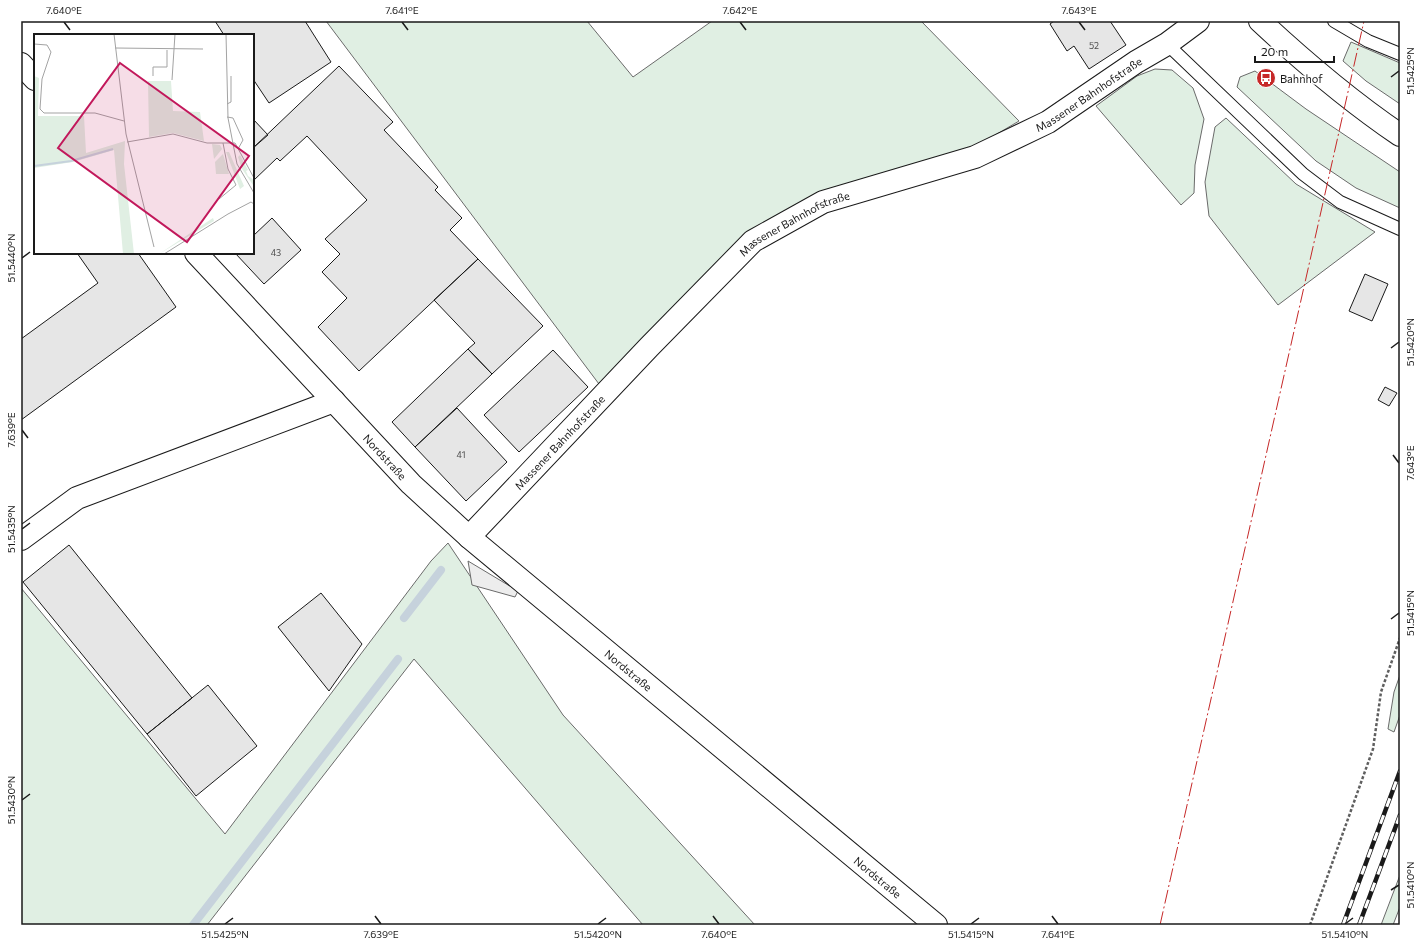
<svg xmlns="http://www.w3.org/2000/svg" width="1421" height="946" font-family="Commissioner,sans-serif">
	<rect width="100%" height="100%" fill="#fff"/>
	<path fill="#e0efe3" stroke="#6a6a6a" d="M326,21H587L633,77L712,21H921L1019,121L965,153L819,193L602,388Z
		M1351,42L1400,63V104L1366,81L1343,61Z
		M1155,69L1172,70L1193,88L1204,119L1195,165L1194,193L1181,205L1096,106L1137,76Z
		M1255,71L1306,109L1400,172V208L1356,188L1316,161L1237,87L1240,77Z
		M1226,118L1296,184L1375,232L1278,305L1209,216L1205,182L1215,127Z
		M448,543L563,715L755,925H643L414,659L207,925H21V588L225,834L431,561Z
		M1400,675V715L1394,732L1388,729L1394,692Z
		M1400,875V907L1393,925H1381Z"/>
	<path fill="#ededed" stroke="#6a6a6a" d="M468,561L518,591L515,597L472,585Z"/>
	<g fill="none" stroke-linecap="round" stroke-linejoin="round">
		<path stroke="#c6d2dc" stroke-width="8" d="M404,618L441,570
			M193,925L398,659"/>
	</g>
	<path fill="#e6e6e6" stroke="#1a1a1a" d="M215,21H305L331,62L269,103L253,79V35H224Z
		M1054,21H1110L1126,45L1089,69L1074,46L1067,51L1050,24Z
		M339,66L393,122L384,130L438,187L435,190L462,218L450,230L478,259L359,371L318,327L347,298L322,272L340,254L325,239L367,200L307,136L280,161L277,158L253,181V148Z
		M253,119L268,135L253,148Z
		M272,218L301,250L264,284L235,253H253V236Z
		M77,253H138L176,307L21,420V339L98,283Z
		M478,259L543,326L492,374L468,349L475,343L434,300Z
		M1365,274L1388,284L1372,321L1349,311Z
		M468,349L492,374L415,447L392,422Z
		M553,350L588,387L519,452L484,415Z
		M1385,387L1397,393L1389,406L1378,400Z
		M457,408L507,462L466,501L415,447Z
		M69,545L192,698L147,734L23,582Z
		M321,593L362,644L329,691L278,627Z
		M208,685L257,746L196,796L147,734Z"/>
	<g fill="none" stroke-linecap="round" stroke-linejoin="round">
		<g stroke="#1a1a1a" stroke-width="14">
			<path id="lane" d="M1334,21L1368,41L1400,54
				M1167,44L1303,174L1340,202L1400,229"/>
		</g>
		<g stroke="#1a1a1a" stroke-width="24">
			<g id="street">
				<path d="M21,64L35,79"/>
				<path id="s1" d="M196,253L411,484L469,537L936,925"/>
				<path id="s2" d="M469,537L649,347L753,241L823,202L975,157L1048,122L1136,62L1167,44L1198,21"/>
				<path d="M21,539L77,498L334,401"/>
			</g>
		</g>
		<g stroke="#1a1a1a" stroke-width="24">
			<path id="secondary" d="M1260,21C1304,62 1350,101 1400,135"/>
		</g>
		<path stroke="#5f5f5f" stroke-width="2.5" stroke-dasharray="3 2" stroke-linecap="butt" d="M1310,925L1373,749L1381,692L1400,638"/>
		<use href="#lane" stroke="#fff" stroke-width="12"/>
		<use href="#street" stroke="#fff" stroke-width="22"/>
		<use href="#secondary" stroke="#fff" stroke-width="22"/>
		<g stroke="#1a1a1a" stroke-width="4.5">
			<path id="rail" d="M1343,925L1400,771
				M1359,925L1400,815"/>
		</g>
		<use href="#rail" stroke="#fff" stroke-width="3" stroke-dasharray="9" stroke-linecap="butt"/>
		<path stroke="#c62828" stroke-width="1" stroke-dasharray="14 3 2 3" stroke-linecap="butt" d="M1160,925L1364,21"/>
	</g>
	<path fill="none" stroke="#1a1a1a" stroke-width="1.5" d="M64,22L70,30M402,22L408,30M740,22L746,30M1079,22L1085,30M1391,77L1399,71M22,258L30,252M1391,348L1399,342M22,430L28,438M1393,455L1399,463M22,529L30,523M1391,619L1399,613M22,800L30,794M1391,890L1399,885M375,916L381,924M713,916L719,924M1052,916L1058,924M225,924L233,918M598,924L606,918M971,924L979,918M1345,924L1353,918"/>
	<defs>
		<g id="bus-disc" transform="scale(1)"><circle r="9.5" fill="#c62828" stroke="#fff"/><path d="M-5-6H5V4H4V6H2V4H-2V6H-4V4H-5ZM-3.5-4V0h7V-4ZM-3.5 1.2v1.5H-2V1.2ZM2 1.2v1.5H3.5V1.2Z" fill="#fff"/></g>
	</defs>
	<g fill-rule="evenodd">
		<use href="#bus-disc" x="1266" y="78"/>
	</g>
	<g text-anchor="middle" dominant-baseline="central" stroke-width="3" stroke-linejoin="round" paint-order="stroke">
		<g font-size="9" fill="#4d4d4d">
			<text x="1094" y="45">52</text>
			<text x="276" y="252">43</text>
			<text x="461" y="454">41</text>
		</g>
		<g font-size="11" fill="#1a1a1a" stroke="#fff" text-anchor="start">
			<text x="1280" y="78">Bahnhof</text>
		</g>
		<g font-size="11" fill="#1a1a1a" stroke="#fff">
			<text stroke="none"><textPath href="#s2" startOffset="779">Massener Bahnhofstraße</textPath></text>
			<text stroke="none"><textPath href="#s2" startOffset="455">Massener Bahnhofstraße</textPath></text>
			<text stroke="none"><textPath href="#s2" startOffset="131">Massener Bahnhofstraße</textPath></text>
			<text stroke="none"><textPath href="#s1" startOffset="278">Nordstraße</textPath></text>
			<text stroke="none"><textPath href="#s1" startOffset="602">Nordstraße</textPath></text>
			<text stroke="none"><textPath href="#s1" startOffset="926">Nordstraße</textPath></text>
		</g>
	</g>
	<g transform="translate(34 34)">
		<rect width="220" height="220" fill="#fff"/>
		<path d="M0,42L5,44L4,82H50L52,119L91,107L90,130L100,220H89L80,116L39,128L0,134ZM114,47H137L139,77L166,78L170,107L139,99L115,103ZM178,110L186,111L188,115L180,125ZM192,118H195L210,152L206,155ZM189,120L195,140H182L181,128ZM206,121L214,136L212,137L214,142L220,146L219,151L208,135L204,123ZM179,184L180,187L125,220Z" fill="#e0efe3"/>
		<path fill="none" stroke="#c6d2dc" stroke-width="2" d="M0,132L37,127L79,115"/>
		<path fill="none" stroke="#a3a3a3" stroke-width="1" d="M80,0L92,100L120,213M192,0L194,84L203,130L220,159M0,10L13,11L17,18L8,45L6,75L10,79H61L90,87M81,14L169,15M119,42V33H133V16M138,46L141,0M193,70L197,68V42M193,83L199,84L209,106L204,115M93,108L139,100L173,109H201L220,144M185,165L202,151L194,135L189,109M130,220L194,180L217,168L220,170"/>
		<path fill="#c2185b" fill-opacity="0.15" stroke="#c2185b" stroke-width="2" d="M86,29L215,122L153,208L24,114Z"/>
		<rect width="220" height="220" fill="none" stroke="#1a1a1a" stroke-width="2"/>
	</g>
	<rect width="1421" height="946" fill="none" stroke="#ffffff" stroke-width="44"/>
	<path d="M1255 56v6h79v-6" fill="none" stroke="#1a1a1a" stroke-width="2"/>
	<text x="1261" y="56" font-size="12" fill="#1a1a1a" stroke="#ffffff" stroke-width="3" paint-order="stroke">20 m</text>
	<rect x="22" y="22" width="1377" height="902" fill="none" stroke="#1a1a1a" stroke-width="1.5"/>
	<g font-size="10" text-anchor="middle" fill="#1a1a1a">
		<text x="64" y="14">7.640°E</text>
		<text x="402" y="14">7.641°E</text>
		<text x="740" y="14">7.642°E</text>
		<text x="1079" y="14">7.643°E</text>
		<text transform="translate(1410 71) rotate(-90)" y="4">51.5425°N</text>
		<text transform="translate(11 258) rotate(-90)" y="4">51.5440°N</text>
		<text transform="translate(1410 342) rotate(-90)" y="4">51.5420°N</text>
		<text transform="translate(11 430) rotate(-90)" y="4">7.639°E</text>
		<text transform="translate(1410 463) rotate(-90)" y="4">7.643°E</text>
		<text transform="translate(11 529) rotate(-90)" y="4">51.5435°N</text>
		<text transform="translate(1410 613) rotate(-90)" y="4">51.5415°N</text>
		<text transform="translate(11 800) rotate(-90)" y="4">51.5430°N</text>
		<text transform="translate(1410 885) rotate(-90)" y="4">51.5410°N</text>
		<text x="225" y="938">51.5425°N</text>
		<text x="381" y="938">7.639°E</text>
		<text x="598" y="938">51.5420°N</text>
		<text x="719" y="938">7.640°E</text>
		<text x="971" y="938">51.5415°N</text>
		<text x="1058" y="938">7.641°E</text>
		<text x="1345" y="938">51.5410°N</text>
	</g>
</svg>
